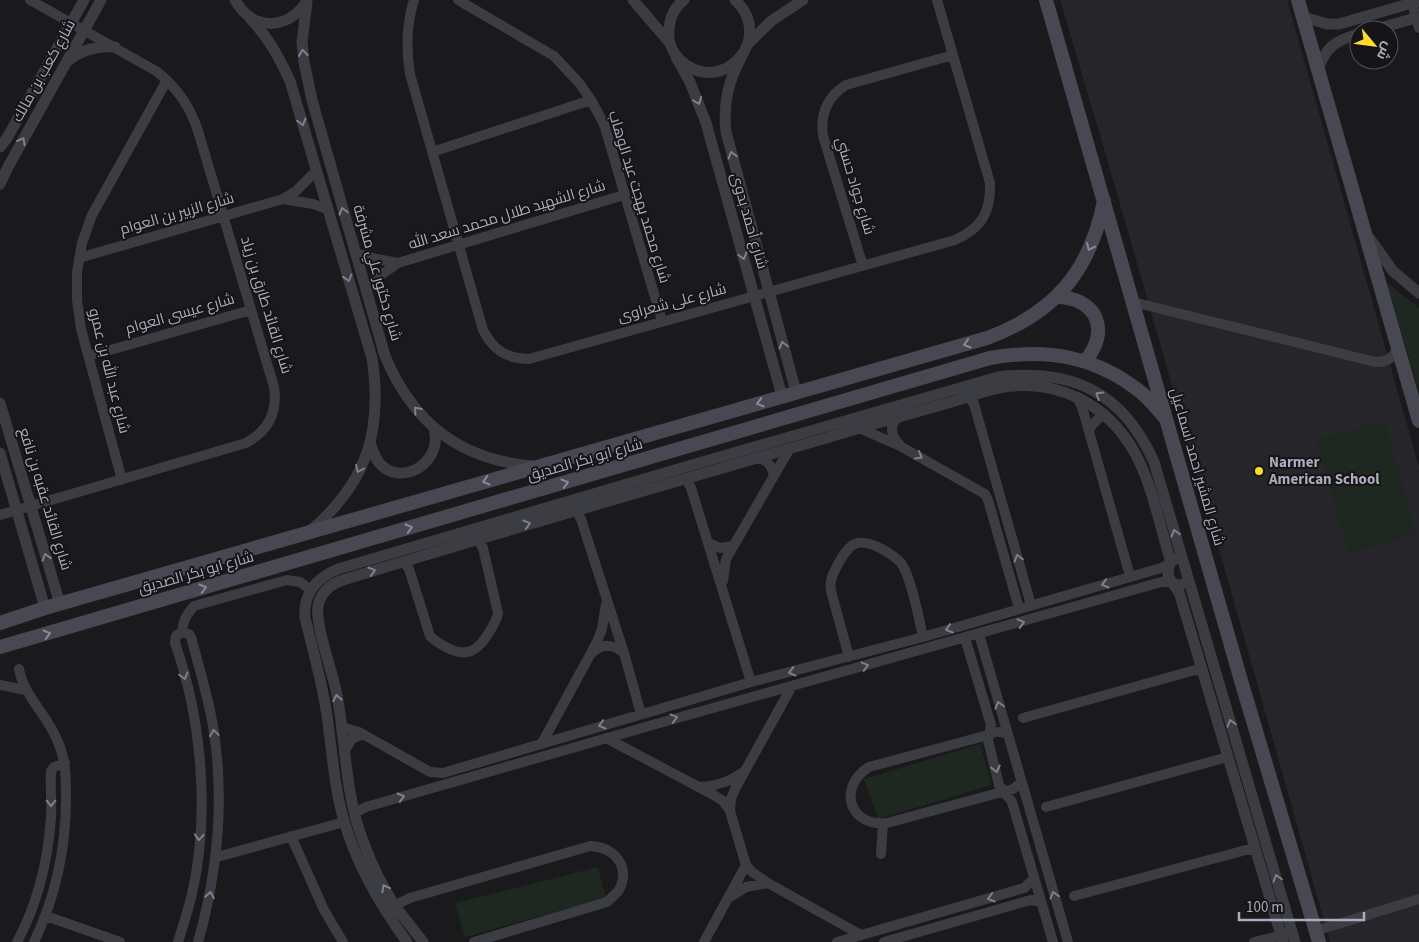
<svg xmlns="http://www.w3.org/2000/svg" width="1419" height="942" font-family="'Source Sans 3',Cairo,sans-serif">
	<rect width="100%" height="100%" fill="#1a191c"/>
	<path fill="#262529" d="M1060,0H1287L1419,467V942H1330L1223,563L1103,145Z"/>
	<path fill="#1e2821" d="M1386,282L1419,308V391Z
		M1384,421L1416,534L1349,553L1317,440Z
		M980,744L992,785L878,819L864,779Z
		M598,867L606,898L465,937L455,903Z"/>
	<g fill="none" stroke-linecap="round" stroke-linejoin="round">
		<path stroke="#3c3c43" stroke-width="10" d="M414,0C406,25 406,49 410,74L483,330C493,350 507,359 529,359L955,240C982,228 991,212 990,183L937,0
			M458,0L554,56L580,84L591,100L604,124L662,321
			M1411,0L1419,28
			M432,152L591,100
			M283,199L313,204L327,209
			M355,253L377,259L398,263
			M79,258L283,199L296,191L316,171
			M863,266L823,136C820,114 827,97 846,85L953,55
			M366,290L381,275L398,263L624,195
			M1133,302L1375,362C1387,362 1392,359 1398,348
			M89,356L251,310
			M969,397L974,404L1031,605
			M1077,397L1082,407L1130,576
			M899,417C888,425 891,436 900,445
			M859,428L900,446L985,494L988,500L1019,608
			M1089,431L1092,425L1101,416H1106
			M756,458C767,459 771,465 774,475
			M686,478L691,488L751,682
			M122,480L81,329L77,300V272L82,243L92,215L167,80
			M576,510L581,519L624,653L641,714
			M0,515L246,443C268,431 278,413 274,387L198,131C190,106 177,87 156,71L30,0
			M709,543L720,548L733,546
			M404,562L409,569L430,636C435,641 440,644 446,647C467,659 479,650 490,631C493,625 497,620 498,613L483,548L477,539
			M723,581L726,559L790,448
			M182,632C183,621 186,615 194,606L287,580L300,582L311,590
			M979,634L1068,942
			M965,638L991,725L988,740L999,785L1012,802L1053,942
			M592,653C602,643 614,644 624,653
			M849,657L831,591C829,581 833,574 837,566C849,543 857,536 882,549C889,553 896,557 901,563C911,576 919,619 923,637
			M19,669C24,697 48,715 58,742C66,760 66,778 66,798C66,849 56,896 34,942
			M0,685L26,690
			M1023,718L1195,670L1203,671
			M341,727L359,732L430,772L443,773L751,682L923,637L1161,568L1170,564L1177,558L1183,559
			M1007,734C1000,731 995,731 988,735L869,767C837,787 849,827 887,823L1013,789L1021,783
			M606,738L712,794L723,801L730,811L746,865L752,872L768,883L861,935
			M542,743L597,642L602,629L606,604
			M344,752L352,739L363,734
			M699,787C717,786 729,782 743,772
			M1046,807L1224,758L1229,759
			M730,811L731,799L735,789L792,686
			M354,813L366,807L656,724L1165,581L1181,585L1189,580
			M291,836L324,910L343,942
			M881,854L883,824
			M217,857L344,822
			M1074,896L1246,850H1255
			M730,897L746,887L768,883
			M395,905L410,898L590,846C614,847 631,866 619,890C616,894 611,898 607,902L474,942
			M46,916L120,942
			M1315,931L1419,899
			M17,942C38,903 48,861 51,817C52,802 50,787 51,771L54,767L65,763
			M178,942C183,926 188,910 192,894C210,815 202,720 175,643L176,636L182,632L189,634L191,637C199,667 208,696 213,726C225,799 218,871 198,942
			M704,942L746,865
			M837,942L1024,888L1034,879
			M884,942L1027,901L1032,900L1041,902
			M1254,942L1287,934"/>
		<path stroke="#3c3c43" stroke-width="11" d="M235,0C252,30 285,31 305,4
			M633,0L669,42
			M684,0C672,9 668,23 669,38C670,47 675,55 681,61C723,98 776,37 735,0
			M307,2L302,42L304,62L312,100L385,356C413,423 460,460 533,466
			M1303,17L1327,24H1339L1419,1
			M250,18C269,39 278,55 290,81L372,358C383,431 367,483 310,531
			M1373,30L1419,17
			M749,43L771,21L803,0
			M742,56C728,81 723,104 726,132L796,392
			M676,57L690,82L706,123L782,396
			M69,60C83,49 98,46 115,47
			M1318,69C1326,47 1336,40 1359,34
			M0,147L7,138L84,0
			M0,184L8,167L101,0
			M1370,239L1393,271L1419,293
			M0,403L60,604
			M370,442C373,451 375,460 382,466C402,483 432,467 435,443C436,439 435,433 434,428
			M0,453L45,608
			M407,942C380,905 357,866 344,821C334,786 332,751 327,715C322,682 313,650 305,618C303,594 316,578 338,569L692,465L998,377C1072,368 1123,392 1154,462L1295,942
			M423,942C414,930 404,918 395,906C382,886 371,863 363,841C345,794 346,744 337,695C333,672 315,626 318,606C321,592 331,584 343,580C503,531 663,485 823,439C866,426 909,414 952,402C971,396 994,387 1013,386C1035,384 1058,388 1078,398C1144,430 1151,496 1170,559L1168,573L1169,578L1179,592L1283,942"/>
		<path stroke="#484852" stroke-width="14" d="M1046,0L1242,684L1319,942
			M1298,0L1419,421
			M1056,297C1097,297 1111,331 1085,361
			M0,623L45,608L987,338C1055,313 1090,271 1104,201
			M0,647L990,358C1047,348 1097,356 1143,394C1151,401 1159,411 1166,419"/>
	</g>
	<defs><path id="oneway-chevron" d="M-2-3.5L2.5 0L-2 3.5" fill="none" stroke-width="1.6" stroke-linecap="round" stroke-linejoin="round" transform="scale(1.25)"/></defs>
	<g stroke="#7e808c">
		<use href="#oneway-chevron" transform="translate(303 53) rotate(-96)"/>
		<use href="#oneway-chevron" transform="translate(698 101) rotate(67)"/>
		<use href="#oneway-chevron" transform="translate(302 122) rotate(74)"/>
		<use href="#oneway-chevron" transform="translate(22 141) rotate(-61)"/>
		<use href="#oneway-chevron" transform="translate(732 155) rotate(-105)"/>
		<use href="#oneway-chevron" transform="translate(343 211) rotate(-106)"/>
		<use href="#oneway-chevron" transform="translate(743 256) rotate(74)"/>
		<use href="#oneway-chevron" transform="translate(348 278) rotate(73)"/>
		<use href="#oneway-chevron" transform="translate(783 345) rotate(-105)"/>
		<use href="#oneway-chevron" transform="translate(1099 395) rotate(-148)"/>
		<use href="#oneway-chevron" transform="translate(417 410) rotate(-132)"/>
		<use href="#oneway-chevron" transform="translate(919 456) rotate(29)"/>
		<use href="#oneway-chevron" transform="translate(359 469) rotate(115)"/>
		<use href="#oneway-chevron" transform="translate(527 524) rotate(-17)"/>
		<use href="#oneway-chevron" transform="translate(1175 533) rotate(-106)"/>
		<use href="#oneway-chevron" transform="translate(46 557) rotate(-107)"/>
		<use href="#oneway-chevron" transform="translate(1018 558) rotate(-106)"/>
		<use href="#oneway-chevron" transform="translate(372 571) rotate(-17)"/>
		<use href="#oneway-chevron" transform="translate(1105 584) rotate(164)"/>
		<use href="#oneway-chevron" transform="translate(1021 623) rotate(-15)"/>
		<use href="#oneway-chevron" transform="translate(949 629) rotate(163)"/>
		<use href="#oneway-chevron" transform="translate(865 666) rotate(-15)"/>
		<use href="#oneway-chevron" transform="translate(792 672) rotate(166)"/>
		<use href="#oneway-chevron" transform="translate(184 676) rotate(75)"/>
		<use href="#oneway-chevron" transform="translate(337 698) rotate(-100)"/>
		<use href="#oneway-chevron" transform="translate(999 705) rotate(-106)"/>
		<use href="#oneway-chevron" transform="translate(674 718) rotate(-15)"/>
		<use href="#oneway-chevron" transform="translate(1231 723) rotate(-106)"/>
		<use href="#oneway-chevron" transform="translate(602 725) rotate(164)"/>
		<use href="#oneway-chevron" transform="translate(214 733) rotate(-98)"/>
		<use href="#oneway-chevron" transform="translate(996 769) rotate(76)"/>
		<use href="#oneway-chevron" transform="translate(401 797) rotate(-16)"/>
		<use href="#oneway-chevron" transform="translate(51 803) rotate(90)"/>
		<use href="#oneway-chevron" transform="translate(199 837) rotate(94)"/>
		<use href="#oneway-chevron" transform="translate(1277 878) rotate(-106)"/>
		<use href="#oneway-chevron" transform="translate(385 888) rotate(-118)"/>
		<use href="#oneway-chevron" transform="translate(210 895) rotate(-80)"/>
		<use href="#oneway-chevron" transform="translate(1054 895) rotate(-106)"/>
		<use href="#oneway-chevron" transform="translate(991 898) rotate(164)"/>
	</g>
	<g stroke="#888a98">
		<use href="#oneway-chevron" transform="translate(1090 247) rotate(115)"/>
		<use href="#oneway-chevron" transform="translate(967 344) rotate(164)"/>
		<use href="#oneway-chevron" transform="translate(760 403) rotate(164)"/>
		<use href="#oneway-chevron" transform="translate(486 481) rotate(164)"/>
		<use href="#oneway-chevron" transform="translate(565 483) rotate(-16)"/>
		<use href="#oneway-chevron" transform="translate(409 528) rotate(-16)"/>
		<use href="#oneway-chevron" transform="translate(203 588) rotate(-16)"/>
		<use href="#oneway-chevron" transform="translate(47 634) rotate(-16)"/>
	</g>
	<circle fill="#ffdb2e" stroke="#151417" stroke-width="2" cx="1259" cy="471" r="5"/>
	<g text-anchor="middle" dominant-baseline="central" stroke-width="4" stroke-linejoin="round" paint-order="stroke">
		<g font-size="15" fill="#aaadbd" stroke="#151417">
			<text transform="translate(44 71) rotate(-61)">شارع كعب بن مالك</text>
			<text transform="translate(855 186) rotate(73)">شارع جواد حسني</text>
			<text transform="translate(639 197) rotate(73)">شارع محمد بهجت عبد الوهاب</text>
			<text transform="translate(177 214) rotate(-16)">شارع الزبير بن العوام</text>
			<text transform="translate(507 215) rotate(-17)">شارع الشهيد طلال محمد سعد الله</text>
			<text transform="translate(749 221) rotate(74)">شارع أحمد بدوى</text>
			<text transform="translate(377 273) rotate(74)">شارع دكتور علي مشرفة</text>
			<text transform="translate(672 303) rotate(-15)">شارع على شعراوى</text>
			<text transform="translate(266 305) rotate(73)">شارع القائد طارق بن زياد</text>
			<text transform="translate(180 314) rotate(-16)">شارع عيسى العوام</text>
			<text transform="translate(109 371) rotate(76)">شارع عبد الله بن عمرو</text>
			<text transform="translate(585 460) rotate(-16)">شارع ابو بكر الصديق</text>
			<text transform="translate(1197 467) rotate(74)">شارع المشير احمد اسماعيل</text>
			<text transform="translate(45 499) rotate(73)">شارع القائد عقبه بن نافع</text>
			<text transform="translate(196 573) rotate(-16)">شارع ابو بكر الصديق</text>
		</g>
		<g font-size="15" font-weight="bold" fill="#aaadbd" stroke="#151417" text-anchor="start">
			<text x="1269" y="462">Narmer<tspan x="1269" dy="17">American School</tspan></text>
		</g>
	</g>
	<g transform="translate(1374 45) rotate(119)"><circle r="24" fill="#151417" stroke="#515159"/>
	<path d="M0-4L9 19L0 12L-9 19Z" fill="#ffdb2e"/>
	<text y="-8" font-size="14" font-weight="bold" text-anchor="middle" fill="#aaadbd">ش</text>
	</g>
	<path d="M1239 912v8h125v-8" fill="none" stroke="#aaadbd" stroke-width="2.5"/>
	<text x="1246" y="912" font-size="15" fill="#aaadbd" stroke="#151417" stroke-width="4" paint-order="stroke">100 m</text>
</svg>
